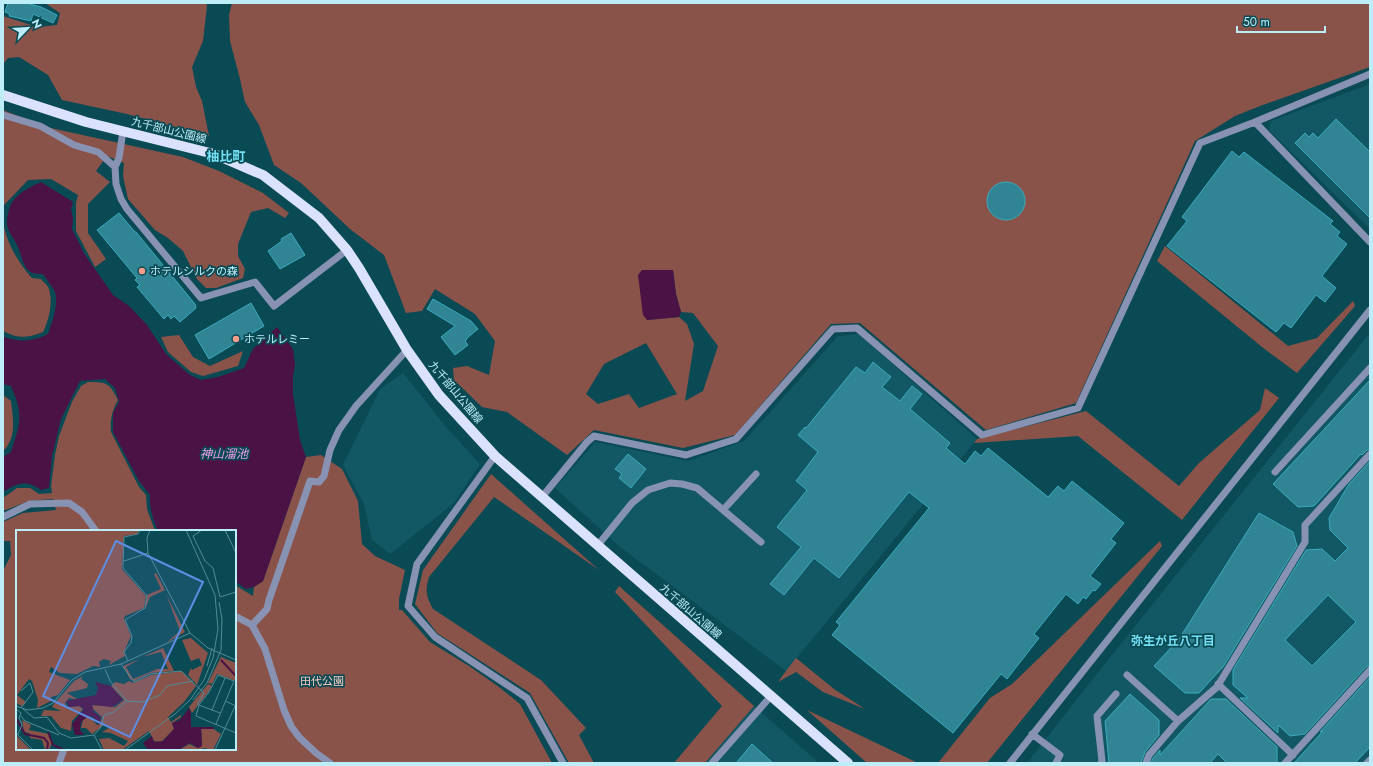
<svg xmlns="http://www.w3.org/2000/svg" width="1373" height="766" font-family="Jost,'Noto Sans JP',sans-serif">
	<rect width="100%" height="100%" fill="#0a4a54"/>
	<path fill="#125864" d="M1370,84V229L1269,130L1271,121Z
		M1370,333V763H1027L1088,685Z
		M859,334L977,439L786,671L620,547L555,488L595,442L688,461L744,441L838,336Z
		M403,373L446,427L480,464L454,503L390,554L372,540L364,504L343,465L380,389Z
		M754,706L819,763H705Z"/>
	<path fill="#8a5349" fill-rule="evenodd" d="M45,3H206L207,6L203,41L192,67L196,87L202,101L209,136L127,114L62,100L48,75L19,57L8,58L3,64V16L31,25L39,27L57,25L60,13Z
		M232,3H1370V67L1260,106L1235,116L1195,141L1076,403L986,430L860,323L831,324L735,435L683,448L594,430L567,455L507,412L482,407L454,380L453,368L467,366L489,375L495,341L475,314L435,289L422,311L406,313L384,255L350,229L301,183L274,165L259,125L245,102L240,79L230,41L229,15ZM673,270L676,294L681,312L693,313L718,346L703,391L685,401L694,344L687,324L679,317L647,320ZM646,343L677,394L639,408L629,394L598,404L586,394L604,364Z
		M3,110L46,127L183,157L219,171L263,193L289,213L285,218L268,208L251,212L238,244V256L245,269L243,278L216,288H206L197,279L183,251L168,238L155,230L128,199L123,176L124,163L107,156L96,171L110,182L88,204V233L106,259L95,267L76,231V203L78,195L51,179L28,180L3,206Z
		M3,220C5,240 18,263 32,278L41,279C43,282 48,285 49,289C53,303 49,320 43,332C28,338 18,339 3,331Z
		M1165,246L1288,346L1317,338L1353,301L1355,306L1297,373L1262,347L1157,261Z
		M179,335L193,357L210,366L243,351L238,366L203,376L191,372L168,352L161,337Z
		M88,382C108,382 109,383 118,400C112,411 110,419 111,432L139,487L146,495L147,509L155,531H17V749H235V585L253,596L254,587L263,581L306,457L321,455L342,469L358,501L362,544L375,556L405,570L399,599V610H402L430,642L469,666L499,687L520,704L552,763H3V571L11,555L10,541H3V522L23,513L56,510L53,499L29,501L3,511V498L17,488H30L39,494L52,493L51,486L55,455L59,436L72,402L81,386Z
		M1265,388L1279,398L1182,520L1078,436L974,443L977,439L1086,411L1179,486L1199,463L1260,410Z
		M3,395L11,401C13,417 17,439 3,451Z
		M491,474L599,570L494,497L429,577C425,591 426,596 433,609L541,680L586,728L579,735L594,763H569L530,693L437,633L415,604L423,570Z
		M1160,541L1162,546L987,763H938L990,698L1012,684Z
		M619,586L754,706L705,763H674L722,706L615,592Z
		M796,658L834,689L865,709L823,692L796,672L778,682L786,671Z
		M807,710L918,763H867Z"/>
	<path fill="#4b1246" d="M41,182L73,202L71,210L73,218L72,229L85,255L113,295L129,306L147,325L166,354L190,375L201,380L218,377L244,368L253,349L277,327L293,349L295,365L293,376V394L300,440L306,457L263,581L254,587L246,589L235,581V531H158C153,520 149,507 150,495L139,481L113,432V413L119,402L115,388L105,379L80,381L61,419L52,456L49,488L41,490C25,479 18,483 3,492V457L11,452C20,423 24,416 11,386L3,384V337C20,342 32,342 48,334C52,323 60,301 54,290C51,285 47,280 43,274C39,274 32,274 29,271C22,264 21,253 17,245C13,237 7,231 7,222C7,219 8,213 9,210C13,195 28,188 41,182Z
		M642,270H673L676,294L681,312L679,317L647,320L643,315L638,275Z"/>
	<path fill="#308493" stroke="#3aabbe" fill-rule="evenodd" d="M8,3H26L41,7L57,15L53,23L33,14L31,21L9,16L10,14L5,12Z
		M1336,119L1370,152V218L1295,143L1305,133L1309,137L1313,133L1318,138Z
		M1232,151L1239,157L1244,152L1333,221L1330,224L1340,232L1337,236L1347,244L1322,276L1336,288L1325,302L1316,295L1291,328L1284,323L1276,332L1167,246L1187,221L1182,217Z
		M987 201a19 19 0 1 1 38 0a19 19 0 1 1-38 0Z
		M119,213L135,232H136L195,304L196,308L180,322L174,316L171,319L168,315L164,319L137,287L140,285L135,280L137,278L97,230Z
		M291,233L305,255L280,269L268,251L282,241L281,239Z
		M433,299L471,321L478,329L467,338V339L465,341L468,345L455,355L441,337L455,326L427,309Z
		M251,303L264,326L209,359L195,335Z
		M873,362L891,377L882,387L900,401L912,386L922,394L910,409L950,443L946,448L965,464L975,451L981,456L988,448L1048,497L1058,486L1064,491L1072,481L1124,523L1111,539L1116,543L1090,576L1101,584L1095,591L1093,590L1086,599L1083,597L1078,604L1066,594L1034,634L1039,638L1007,679L1001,674L953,733L832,635L840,625L836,622L929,508L909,492L839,578L814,558L784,595L770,584L801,547L777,527L807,490L796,481L818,452L798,435L805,427L806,428L856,367L865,373Z
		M1370,380V449L1367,450L1362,455L1361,454L1314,506L1298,507L1273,484Z
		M628,454L646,469L631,488L619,478L622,474L615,469Z
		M1370,461V665L1366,667L1305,734L1290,736L1278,725V733L1240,698H1248L1233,685V670L1306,550L1322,549L1335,561L1348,548L1330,530L1329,518L1349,484ZM1328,595L1356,622L1312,666L1285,640Z
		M1259,513L1293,532L1297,546L1223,667L1199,693H1185L1154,666L1179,639Z
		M1370,677V747L1355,763H1294L1323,731L1320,732Z
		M1130,694L1159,720V735L1145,752L1141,763H1109L1105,721Z
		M1211,699H1226L1277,747V763H1227L1218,754L1210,763H1151L1153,758L1160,750V755Z
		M752,744L773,763H736Z"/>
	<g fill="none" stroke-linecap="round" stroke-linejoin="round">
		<path stroke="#8892b2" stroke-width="7" d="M3,115L40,126L74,145L98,152L115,167
			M1255,122L1370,242
			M123,131L119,158L115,167L116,184L121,199L127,209L201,298L255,282L274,306L347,250
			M495,456L417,564L408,606L435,637L527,698L563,763
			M1275,472L1370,368
			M542,497L587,442L594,436L686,455L736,439L833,329L857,328L982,435L1078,408L1200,143L1255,122L1370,74
			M723,510L756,474
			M3,517L30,504L69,503L82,512L96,531
			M598,545L632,503L648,490L670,483L682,484L697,488L761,542
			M235,616L252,625L265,649L284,710L291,726L299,737L316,753L330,763
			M252,625L267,609L269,600L310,481L319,482L324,476L330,450L339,430L356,406L407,350
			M1127,675L1178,721
			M1218,684L1293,755
			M1032,734L1060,755L1056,763
			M59,763L64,749
			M712,763L771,696
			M1010,763L1370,310
			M1101,763L1102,761L1097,716L1116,694
			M1146,763L1149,755L1178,721L1217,687L1305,542V525L1370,454
			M1285,763L1370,670
			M1367,763L1370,760"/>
		<path stroke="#dae2fd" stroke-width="10" d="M3,95L86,122L214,154L263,175L319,218L347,250L359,268L407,350L439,395L495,456L848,763"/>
	</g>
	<g fill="#f49d8d" stroke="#0a4a54" stroke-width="1.5">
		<circle cx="142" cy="271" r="4"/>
		<circle cx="236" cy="339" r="4"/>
	</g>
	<g text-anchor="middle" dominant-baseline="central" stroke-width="3.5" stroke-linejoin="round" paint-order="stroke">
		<g font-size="11" fill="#bdedf7" stroke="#0a4a54">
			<text transform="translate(169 130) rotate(14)">九千部山公園線</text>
			<text transform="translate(456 392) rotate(50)">九千部山公園線</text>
			<text transform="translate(691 611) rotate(41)">九千部山公園線</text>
		</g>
		<g font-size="11" fill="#bdedf7" stroke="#0a4a54" text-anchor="start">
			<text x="150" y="271">ホテルシルクの森</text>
			<text x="244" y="339">ホテルレミー</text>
		</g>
		<g font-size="11" fill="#f9c9c0" stroke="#0a4a54">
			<text x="322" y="681">田代公園</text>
		</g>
		<g font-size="12" font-style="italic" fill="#f19ce7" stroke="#0a4a54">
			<text x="224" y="454">神山溜池</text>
		</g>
		<g font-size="12" font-weight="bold" fill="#74dff3" stroke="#0a4a54">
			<text x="1173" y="641">弥生が丘八丁目</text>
		</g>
		<g font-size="13" font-weight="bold" fill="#74dff3" stroke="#0a4a54">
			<text x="226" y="156">柚比町</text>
		</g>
	</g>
	<g transform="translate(16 530)">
		<rect width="220" height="220" fill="#0a4a54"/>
		<path d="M0,0H123L121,4L108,6L106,39L130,66L128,78L109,86L108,89L115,106L108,122L109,126L93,135L95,131L88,129L83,132L84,137L77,136L61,144L44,143L35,137L33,142L54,150L42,165L35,167V171L21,178L22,170L16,151L13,149L1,165L10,172L6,176L0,173ZM140,43L149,60L134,67L129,80L131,65L145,59L138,44ZM150,64L169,102L150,113L164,101ZM175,108L192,123L181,155L172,145L175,138L176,140L186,135L183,128L175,131L166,110ZM147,118L158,141L134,143L118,151L114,149L107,136L124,129L110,137L117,149L141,139H152L145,122L126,127ZM205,127L220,133V151L201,144L196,154L192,153ZM166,141L180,156L168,172L152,187L155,192L165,185V187L156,193L158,199L145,212L138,211L133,201L106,220H88L83,209L93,208L108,216L112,211L95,203L86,202L93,198L89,194L76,204L70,198H65L67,190L73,186L81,195L84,194L86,187L76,178L77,174L99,177L108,170L95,156L99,152L108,154L113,151L117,153L135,145ZM67,146L65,149L72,154L71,158L51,163L63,170L53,168L49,173L51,177L63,176L67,179L56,191L55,201L45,198L35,186H25L28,180L45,181L36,177L37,175L58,151ZM192,154L196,156L193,161L176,183L173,177ZM6,190L15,195L13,200L33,204L36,213L33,220H29L26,210L14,208L13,203L8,202ZM185,197L196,198L205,204L197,220L188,218L184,220H163L173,214L182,218L186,216ZM0,205L15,220H0Z" fill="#8a5349"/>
		<path d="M79,152L95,156L107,170L96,177L76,175L78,182L85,187L83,195L77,187L72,186L65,192L64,200L68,205H59L56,194L68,179L63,176L53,177L50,171L80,165L82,158ZM173,178L175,183V197H185L186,216L182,218L174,213L162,220H132L127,213L136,206L138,212L147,211L158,199L156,193L164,190Z" fill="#4b1246"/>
		<path fill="none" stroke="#4b1246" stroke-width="2" d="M205,130L220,146M0,188L9,204L28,208L32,213L31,220M184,198H198M32,202L37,215L48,220"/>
		<path fill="none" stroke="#528b95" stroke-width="1" d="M134,0L131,8L132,23L174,103M186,0L177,6L189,31L197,38L204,67L220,62M209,0L220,23M108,31L132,23M112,131L108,122L115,113L116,106L109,90L129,78L131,66L107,38L108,7L122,4L124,0M105,134L118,152L134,144L165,141L188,163L181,175M191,136L196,118M89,139L94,151L111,171M5,161L14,153L17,162L5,178M177,170L191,153L205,120L206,89L203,72M209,171L220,176M183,175L204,183M0,176L12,180L27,178L37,173L56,150L69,142L105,134L174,103L192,118L220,130M0,179L5,183L3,188L6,195L2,204M7,179L18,188L31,187L43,203L55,208L78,205L85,197L88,185L98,182L111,171L127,172L144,165L151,156L177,151M196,180L209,148M5,186L9,191L43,205M200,194L218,151L202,145L193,162L183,175L180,186L220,203M1,204L17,220M78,205L86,220M109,220L159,184L174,170L188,150L197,128L202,99L199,65L170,0M199,220L220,174"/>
		<path fill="#5d8ee4" fill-opacity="0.15" stroke="#5d8ee4" stroke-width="2" d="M100,11L187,52L114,207L27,166Z"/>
		<rect width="220" height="220" fill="none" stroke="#bdedf7" stroke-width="2"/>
	</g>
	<rect width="1373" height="766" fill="none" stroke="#bdedf7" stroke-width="8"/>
	<g transform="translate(28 28) rotate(65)" stroke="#0a4a54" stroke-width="3" paint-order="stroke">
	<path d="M0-3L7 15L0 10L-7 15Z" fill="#bdedf7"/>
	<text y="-6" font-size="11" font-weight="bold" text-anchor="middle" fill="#bdedf7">N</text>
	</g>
	<path d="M1237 26v6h88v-6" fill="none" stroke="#bdedf7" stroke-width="2"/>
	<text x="1243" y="26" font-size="12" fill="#bdedf7" stroke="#0a4a54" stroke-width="3" paint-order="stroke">50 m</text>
</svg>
